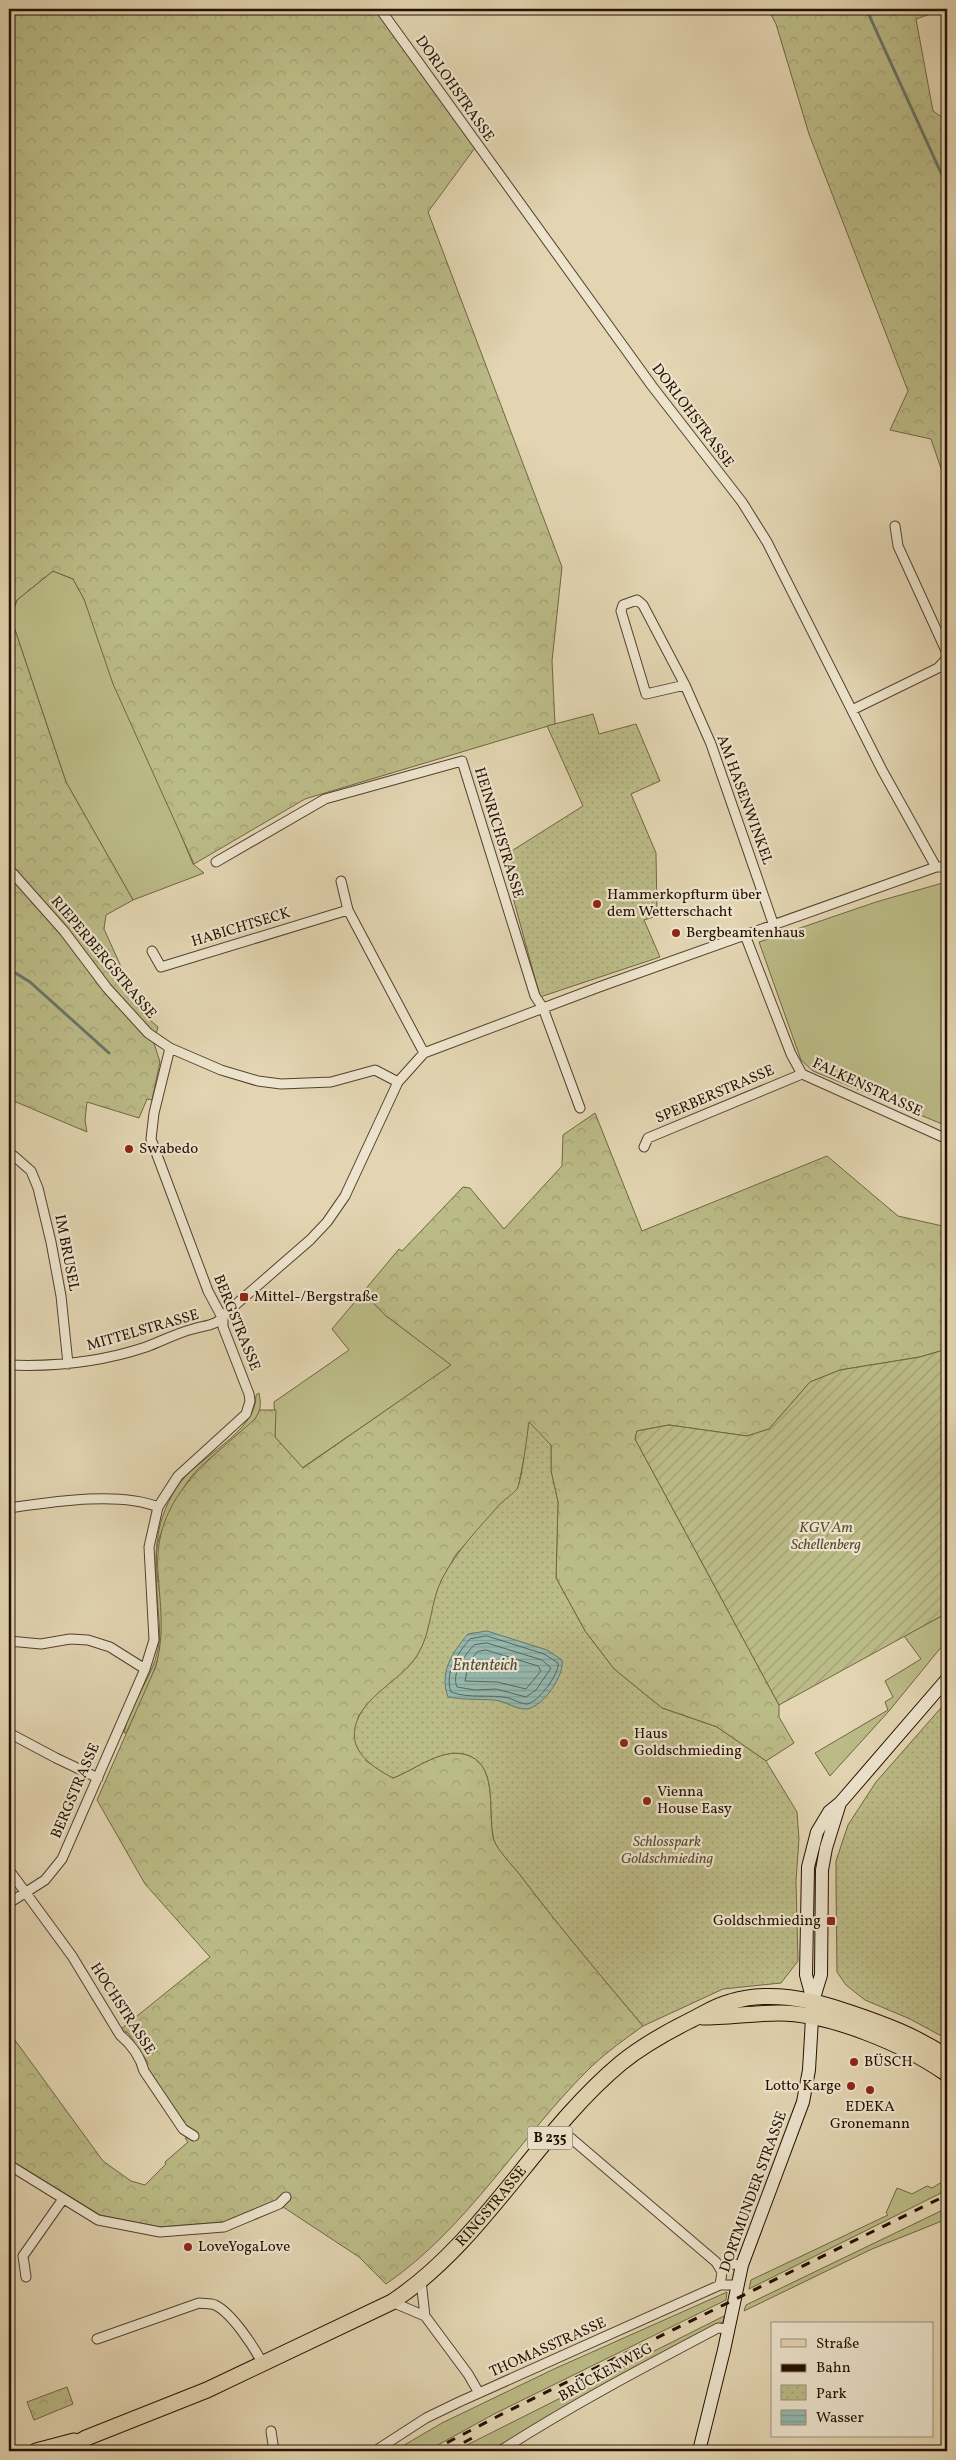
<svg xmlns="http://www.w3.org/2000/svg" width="956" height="2460" font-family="Vollkorn,serif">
	<defs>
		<pattern id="forest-crowns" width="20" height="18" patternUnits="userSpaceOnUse" patternTransform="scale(1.25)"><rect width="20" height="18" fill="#bbbb87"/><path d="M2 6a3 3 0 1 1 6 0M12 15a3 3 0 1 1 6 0" fill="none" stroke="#a1a073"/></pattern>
		<pattern id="park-dots" width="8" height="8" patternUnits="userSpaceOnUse" patternTransform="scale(1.25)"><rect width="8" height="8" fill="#bbbb87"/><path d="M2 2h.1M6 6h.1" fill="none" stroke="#a1a073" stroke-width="1.8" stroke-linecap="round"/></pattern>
		<pattern id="garden-furrows" width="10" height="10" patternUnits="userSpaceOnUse" patternTransform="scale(1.25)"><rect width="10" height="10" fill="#bbbb87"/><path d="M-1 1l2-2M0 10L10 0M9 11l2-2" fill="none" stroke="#a1a073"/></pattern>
		<pattern id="water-rules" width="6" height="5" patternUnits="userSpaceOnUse" patternTransform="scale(1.25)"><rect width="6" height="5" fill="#95b8ae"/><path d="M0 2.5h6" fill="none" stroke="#809d94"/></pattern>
	</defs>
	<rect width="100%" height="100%" fill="#e3d5b2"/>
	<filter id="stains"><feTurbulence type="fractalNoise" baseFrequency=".004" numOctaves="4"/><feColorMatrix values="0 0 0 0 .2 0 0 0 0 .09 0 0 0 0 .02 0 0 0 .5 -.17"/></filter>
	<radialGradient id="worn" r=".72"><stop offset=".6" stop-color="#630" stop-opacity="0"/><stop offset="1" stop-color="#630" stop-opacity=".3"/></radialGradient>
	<path fill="#bbbb87" stroke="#706644" d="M53,571L73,579L84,599L193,864L204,873L133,900L66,782L11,618L17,600Z
		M946,882L947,885V1126L813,1071L801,1060L759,942L876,902Z
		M363,1292L385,1315L452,1365L302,1468L275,1437L274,1402L349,1350L332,1329Z
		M259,1393C261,1402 261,1411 256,1418C239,1440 208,1455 191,1477C179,1492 171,1514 162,1531C148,1558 165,1603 163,1633C159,1668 141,1702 126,1733H124C128,1705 153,1678 158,1649C161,1636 159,1621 158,1608C155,1563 151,1527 177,1487C196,1457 257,1433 256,1395Z
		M947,1613V1640L889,1711L830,1776L815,1753L888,1710L885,1702L893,1697L885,1681L921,1659L904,1636Z
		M947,2179V2190L749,2289L751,2280L888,2215L886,2213L897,2188L912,2194L927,2186L932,2188Z
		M947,2208V2219L872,2249L744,2311L746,2305Z
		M727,2292L726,2300L494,2414L427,2451H394L442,2423L554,2369Z
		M724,2316V2321L719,2324L495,2451H455Z"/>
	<path fill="url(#forest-crowns)" stroke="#706644" d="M9,9H380L477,145L428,212L562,567L552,661L555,724L305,799L194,864L113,684L84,599L73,579L53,571L17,600L11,618L66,782L133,900L106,915L104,929L142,1013L158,1027L154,1043L160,1062L152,1100L147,1099L139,1118L87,1102L85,1120L87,1132L9,1099Z
		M768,9H945L916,19L933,111L947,121V486L931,439L890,430L908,391L809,134L776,24Z
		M595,1113L642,1231L827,1156L898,1216L947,1227V1349L920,1357L840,1370L810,1382L769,1429L747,1436L669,1425L637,1431L635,1439L779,1705V1717L794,1743L766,1761L717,1727L662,1708L614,1669L585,1631L556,1578L558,1502L551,1471V1445L524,1458L518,1488L457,1553L441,1581L427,1636L418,1655L404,1672L365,1707L358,1717L366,1761L393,1778C417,1769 444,1745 470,1756C499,1769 487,1815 494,1840C497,1849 514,1867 521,1876C560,1928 602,1977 643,2026C625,2039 608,2051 592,2066C520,2136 469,2227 386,2284L359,2257L274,2201L223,2222L160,2227L100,2215L9,2159V2041L12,2036L103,2161L131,2181L145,2185L166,2164L165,2162L188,2142L185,2138L191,2137L190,2131L147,2068L148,2063L128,2033L121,2029L210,1957L145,1884L97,1800L156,1666C165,1631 160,1606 158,1572C153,1498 207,1462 255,1419L260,1410H276L275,1437L303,1468L451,1365L385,1315L363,1292L399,1249L402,1251L463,1187L470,1188L504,1229L562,1166L563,1135Z
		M67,2387L73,2404L34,2420L27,2402Z"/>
	<path fill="url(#park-dots)" stroke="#706644" d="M593,714L599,734L636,724L660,781L631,794L656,853L657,916L644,920L660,957L540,997L502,857L583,806L547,726Z
		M529,1422L551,1445V1471L558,1502L556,1578L585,1631L614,1669L662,1708L717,1727L766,1761L797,1812L799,1839L796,1881L798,1961L781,1983L723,1989L643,2026C602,1977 560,1928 521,1876C514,1867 497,1850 494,1840C487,1815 499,1769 470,1756C444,1745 417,1769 393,1778C374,1768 350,1753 355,1728C361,1696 402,1681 418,1654C432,1631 430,1602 442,1579C457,1550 479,1528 500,1504C505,1499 512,1495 517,1489C522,1481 527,1434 529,1422Z
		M947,1701V2039L910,2019L865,2000L846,1985L837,1972L836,1886V1861L848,1825L876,1782Z"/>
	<path fill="url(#garden-furrows)" stroke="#706644" d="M947,1349V1613L779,1705L635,1439L637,1431L669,1425L747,1436L769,1429L810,1382L840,1370L920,1357Z"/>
	<path fill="url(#water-rules)" stroke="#687568" d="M487,1631L547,1650L562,1660C565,1675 543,1707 527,1709C517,1710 505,1701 494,1700C478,1699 464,1700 448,1697C439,1672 452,1653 468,1634Z"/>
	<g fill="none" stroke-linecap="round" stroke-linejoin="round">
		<path stroke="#5c6457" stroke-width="1" d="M487,1636L544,1654L558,1663C560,1673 538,1703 527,1704C521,1704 514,1700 509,1698C490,1694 469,1699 451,1692C444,1672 458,1653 470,1639Z
			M487,1643L542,1660L551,1668L536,1690L526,1697L496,1689L475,1690L457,1687C451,1673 465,1655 474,1645Z
			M486,1650L538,1666L541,1671L526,1689L497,1682L465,1681L469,1662L477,1652Z"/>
		<path stroke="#687568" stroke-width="3" d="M868,9L869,15L947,186
			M9,969L30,982L109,1053"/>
		<g stroke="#54412c" stroke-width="11">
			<path id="street" d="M380,9L652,386L742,502L767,542L882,770L936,867
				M895,526L898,546L947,653
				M685,685L646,694L621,611L623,605L637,600L643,605L685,685L711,744L774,926
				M852,710L938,668L947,658
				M216,862L325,799L462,761L535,996L543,1008L580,1108
				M9,869L64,931L107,988L148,1033L170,1048L221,1070L258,1081L281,1084L331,1082L375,1070L398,1082
				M341,881L348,910L424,1053
				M745,935L791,1054L802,1074L947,1139
				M152,951L161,967L348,910
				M644,1147L648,1138L802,1074
				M14,1156L31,1171L38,1188L51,1242L61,1296L68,1364
				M9,1365C56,1367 101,1362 146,1347C162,1341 177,1333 193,1329C206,1325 218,1326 226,1313L310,1240L327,1222L345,1196L398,1082L424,1053L599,987L936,867H947
				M9,1508C51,1502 119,1491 158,1507
				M9,1641L41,1644L70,1639L88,1640L110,1647L145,1669
				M9,1733L56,1758L98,1778
				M9,1870L72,1956L120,2035C132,2045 140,2056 144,2071L183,2129L194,2136
				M9,1903L45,1880L62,1859L145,1669L154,1640L149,1547L158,1507L178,1476L246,1414L250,1401L249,1394L223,1327V1319L208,1291L151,1139L154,1113L170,1048
				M559,2128L716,2262L722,2272L720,2285
				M9,2165L98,2220L160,2232L224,2227L279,2204L286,2197
				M721,2267L733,2264L742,2265
				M26,2277L23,2256L63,2199
				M421,2281L425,2316
				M392,2302L425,2316L468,2374L479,2393
				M97,2339L199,2303C204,2304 210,2303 215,2305C232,2313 254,2347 263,2364
				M271,2431L274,2451
				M375,2451L426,2418L459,2402L720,2285H737
				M500,2451C570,2406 644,2367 718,2328L729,2329"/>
		</g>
		<g stroke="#241000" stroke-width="14">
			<path id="secondary" d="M813,2001L806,1975L808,1867L817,1832L829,1812L840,1803L947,1679
				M699,2451L724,2350L742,2265L803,2102L809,2070L813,2001L821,1975L822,1870L826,1848L840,1803"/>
		</g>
		<g stroke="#241000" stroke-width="17">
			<g id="primary">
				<path d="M702,2017C728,2017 753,2013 779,2013C830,2013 906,2045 947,2074"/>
				<path d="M36,2451L74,2441"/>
				<path id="s1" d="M63,2451L86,2438L207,2390L392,2302C485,2240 536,2134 621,2063C642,2046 665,2033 689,2021C702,2015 716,2005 730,2002C769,1990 810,1999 848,2012C884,2024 916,2036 947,2057"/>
			</g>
		</g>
		<use href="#street" stroke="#ede4cd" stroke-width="9"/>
		<use href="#secondary" stroke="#ede4cd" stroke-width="12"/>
		<use href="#primary" stroke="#e3d5b2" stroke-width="15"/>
		<path stroke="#241000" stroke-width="3" stroke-dasharray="9 9" stroke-linecap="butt" d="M431,2451L506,2412L947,2195
			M448,2451L474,2437"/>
	</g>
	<g fill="#8f2418" stroke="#ede4cd" stroke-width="2">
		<circle cx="597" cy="904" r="5"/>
		<circle cx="676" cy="933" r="5"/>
		<circle cx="129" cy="1149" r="5"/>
		<rect x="239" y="1292" width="10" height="10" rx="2.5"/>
		<circle cx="624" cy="1743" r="5"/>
		<circle cx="647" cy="1801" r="5"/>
		<rect x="826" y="1916" width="10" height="10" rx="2.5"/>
		<circle cx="854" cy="2062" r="5"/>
		<circle cx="851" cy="2086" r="5"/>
		<circle cx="870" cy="2090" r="5"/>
		<circle cx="188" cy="2247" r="5"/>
	</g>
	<g text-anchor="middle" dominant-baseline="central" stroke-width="4.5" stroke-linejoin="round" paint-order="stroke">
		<rect fill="#ede4cd" stroke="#60503e" stroke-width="1" x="527.5" y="2126.5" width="45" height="23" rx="4"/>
		<g font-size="14" font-weight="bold" fill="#241000">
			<text x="550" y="2138">B 235</text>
		</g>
		<g font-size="15" fill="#241000" stroke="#ede4cd">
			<text transform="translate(454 89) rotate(55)">DORLOHSTRASSE</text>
			<text transform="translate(692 416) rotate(53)">DORLOHSTRASSE</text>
			<text transform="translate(744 800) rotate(70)">AM HASENWINKEL</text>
			<text transform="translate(498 833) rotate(73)">HEINRICHSTRASSE</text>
			<text transform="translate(241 928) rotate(-17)">HABICHTSECK</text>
			<text transform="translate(103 958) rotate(50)">RIEPERBERGSTRASSE</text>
			<text transform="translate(867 1088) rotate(25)">FALKENSTRASSE</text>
			<text transform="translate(715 1095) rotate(-23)">SPERBERSTRASSE</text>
			<text transform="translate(66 1253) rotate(79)">IM BRUSEL</text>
			<text transform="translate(236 1323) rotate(68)">BERGSTRASSE</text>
			<text transform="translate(143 1331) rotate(-16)">MITTELSTRASSE</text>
			<text transform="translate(76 1791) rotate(-67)">BERGSTRASSE</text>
			<text transform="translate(122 2009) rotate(57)">HOCHSTRASSE</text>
			<text transform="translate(754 2192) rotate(-70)">DORTMUNDER STRASSE</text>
			<text stroke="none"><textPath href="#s1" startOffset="500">RINGSTRASSE</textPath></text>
			<text transform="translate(548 2348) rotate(-24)">THOMASSTRASSE</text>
			<text transform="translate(606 2373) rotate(-29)">BRÜCKENWEG</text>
		</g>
		<g font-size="15" fill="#241000" stroke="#ede4cd" text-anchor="start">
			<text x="607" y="895">Hammerkopfturm über<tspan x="607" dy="17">dem Wetterschacht</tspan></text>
			<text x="686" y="933">Bergbeamtenhaus</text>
			<text x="139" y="1149">Swabedo</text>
			<text x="254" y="1297">Mittel-/Bergstraße</text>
			<text x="634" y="1734">Haus<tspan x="634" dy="17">Goldschmieding</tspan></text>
			<text x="657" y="1792">Vienna<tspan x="657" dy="17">House Easy</tspan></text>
			<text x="821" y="1921" text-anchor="end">Goldschmieding</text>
			<text x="864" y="2062">BÜSCH</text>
			<text x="841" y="2086" text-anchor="end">Lotto Karge</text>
			<text x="870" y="2107" text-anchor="middle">EDEKA<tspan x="870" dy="17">Gronemann</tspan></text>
			<text x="198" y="2247">LoveYogaLove</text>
		</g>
		<g font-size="15" font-style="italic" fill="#594c2f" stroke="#ede4cd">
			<text x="826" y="1528">KGV Am<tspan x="826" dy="17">Schellenberg</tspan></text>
			<text x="667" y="1842">Schlosspark<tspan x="667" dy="17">Goldschmieding</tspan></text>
		</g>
		<g font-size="16" font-style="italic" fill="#4c4b3d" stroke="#ede4cd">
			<text x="485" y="1666">Ententeich</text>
		</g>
	</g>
	<rect width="956" height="2460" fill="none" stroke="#e3d5b2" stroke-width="30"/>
	<rect x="10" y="10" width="936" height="2440" fill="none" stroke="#241000" stroke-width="2.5"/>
	<rect x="15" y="15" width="926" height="2430" fill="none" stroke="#241000"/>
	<rect x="771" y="2322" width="162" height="115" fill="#ede4cd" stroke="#9d8f7b"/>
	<rect x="781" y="2339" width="25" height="8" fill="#e3d5b2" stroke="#9d8f7b"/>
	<text x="816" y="2348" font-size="15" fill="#241000">Straße</text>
	<rect x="781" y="2364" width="25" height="8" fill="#241000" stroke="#9d8f7b"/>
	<text x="816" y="2372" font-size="15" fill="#241000">Bahn</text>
	<rect x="781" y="2385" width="25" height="15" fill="url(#park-dots)" stroke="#9d8f7b"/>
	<text x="816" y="2398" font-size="15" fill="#241000">Park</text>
	<rect x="781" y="2410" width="25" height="15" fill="url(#water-rules)" stroke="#9d8f7b"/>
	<text x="816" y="2422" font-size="15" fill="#241000">Wasser</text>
	<rect width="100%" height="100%" filter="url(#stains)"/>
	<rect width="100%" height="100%" fill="url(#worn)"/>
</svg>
